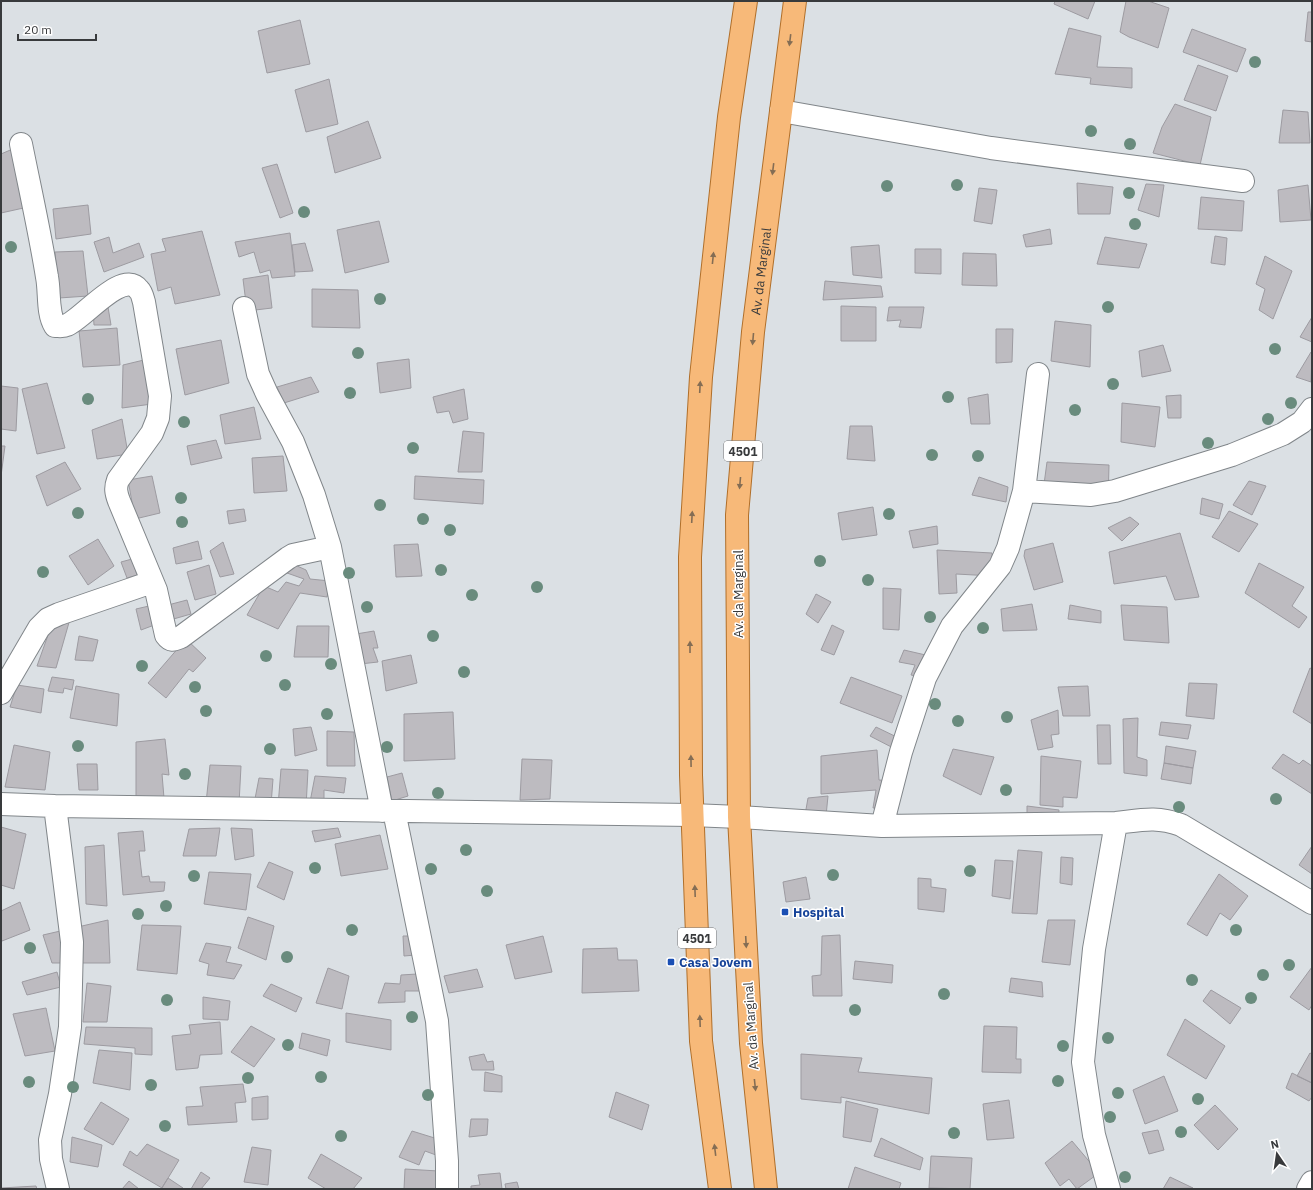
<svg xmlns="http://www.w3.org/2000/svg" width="1313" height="1190" font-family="'IBM Plex Sans',sans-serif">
	<rect width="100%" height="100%" fill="#dbe0e4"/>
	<path fill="#bdbbc0" stroke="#9d9ba1" d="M1055,1H1095L1088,19L1054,4Z
		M1126,1H1148L1169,8L1158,48L1129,37L1120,32Z
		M1308,12H1312V42L1305,41Z
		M300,20L310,64L267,73L258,31Z
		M1069,28L1101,36L1097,67L1132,68V88L1090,84L1091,78L1055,74Z
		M1192,29L1246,49L1237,72L1183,52Z
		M1198,65L1228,76L1216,111L1184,100Z
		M329,79L338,124L306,132L295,90Z
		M1175,104L1211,117L1200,165L1153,153L1162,127Z
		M1283,110L1308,112L1310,143H1279Z
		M368,121L381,158L335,173L327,137Z
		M15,148L28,207L1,213V154Z
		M277,164L293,213L280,218L262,168Z
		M1077,183L1113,187L1110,214H1078Z
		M1146,184L1164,185L1159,217L1138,210Z
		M1308,185L1311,220L1280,222L1278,190Z
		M979,188L997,190L992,224L974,221Z
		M1201,197L1244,201L1242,231L1198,229Z
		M88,205L91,234L56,239L53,209Z
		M379,221L389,262L345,273L337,230Z
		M1050,229L1052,244L1026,247L1023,235Z
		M202,231L220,295L175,304L171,287L158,291L151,254L166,251L162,239Z
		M290,233L295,276L272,278L270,270L260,273L254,252L239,257L235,242Z
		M1215,236L1227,238L1225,265L1211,263Z
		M109,237L113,253L139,243L144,257L104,272L94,242Z
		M1105,237L1147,244L1139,268L1097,264Z
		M305,243L313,271L295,272L292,245Z
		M879,245L882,278L853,275L851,247Z
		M915,249H941V274L915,273Z
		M83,251L88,296L59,298L55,252Z
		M963,253L996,254L997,286L962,285Z
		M1265,256L1292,271L1273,319L1259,310L1265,289L1256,284Z
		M268,275L272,308L247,311L243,279Z
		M825,281L881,286L883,297L823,300Z
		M312,289L358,290L360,328L312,327Z
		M841,306L876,307V341H841Z
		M108,307L111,325H94L93,309Z
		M889,307H924L921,328L899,327L901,320L887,321Z
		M1312,317V342L1300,337Z
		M1055,321L1091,325L1090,367L1051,361Z
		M117,328L120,365L83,367L79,331Z
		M996,329H1013L1012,362L996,363Z
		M221,340L229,383L185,395L176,349Z
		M1163,345L1171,371L1142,377L1139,351Z
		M1311,352L1312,353L1311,382L1296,377Z
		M148,359L152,404L122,408L123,365Z
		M409,359L411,388L380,393L377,363Z
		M311,377L319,392L284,403L277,387Z
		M47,383L65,448L37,454L22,389Z
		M1,386L18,388L16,431L1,429Z
		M464,389L468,419L453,423L449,411L437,413L433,397Z
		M988,394L990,424H971L968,398Z
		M1181,395V418H1168L1166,396Z
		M1122,403L1160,407L1155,447L1121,442Z
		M254,407L261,439L225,444L220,415Z
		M122,419L128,454L97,459L92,430Z
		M850,426H872L875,461L847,459Z
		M463,431L484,433L482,472H458Z
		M216,440L222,458L191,465L187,446Z
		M1,446H5L1,476Z
		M283,456L287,491L254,493L252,458Z
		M65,462L81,489L47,506L36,476Z
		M1047,462L1109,465L1108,503L1042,499Z
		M152,476L160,513L135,519L128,480Z
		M415,476L484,480L483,504L414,499Z
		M979,477L1008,487L1006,502L972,495Z
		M1249,481L1266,486L1252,515L1233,505Z
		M1202,498L1223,504L1219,519L1200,514Z
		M873,507L877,535L842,540L838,513Z
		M244,509L246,521L229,524L227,511Z
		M1229,511L1258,524L1239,552L1212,537Z
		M1130,517L1139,524L1122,541L1108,528Z
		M937,526L938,544L913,548L909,531Z
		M1180,533L1199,597L1175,600L1166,576L1114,584L1109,552Z
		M98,539L114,566L88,585L69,556Z
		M198,541L202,559L176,564L173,548Z
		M223,542L234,574L220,577L210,551Z
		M1053,543L1063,582L1034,590L1024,556L1025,550Z
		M418,544L422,576L396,577L394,545Z
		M937,550L992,553L993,576L956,574L957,593L939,594Z
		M132,559L137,575L127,578L121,562Z
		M1259,563L1304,587L1292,606L1307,617L1299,628L1245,593Z
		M209,565L216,594L195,600L187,572Z
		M295,565L306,570L310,579L330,581L327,597L300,593L278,629L247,615L264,586L278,592L286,582L299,586L304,579L287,573Z
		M883,588L901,589L899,630L883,629Z
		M816,594L831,602L818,623L806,614Z
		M187,600L191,614L170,620L168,605Z
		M1032,604L1037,630L1003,631L1001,609Z
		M1070,605L1101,611V623L1068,619Z
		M1121,605L1167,607L1169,643L1124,640Z
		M149,606L157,624L141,630L136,609Z
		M70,619L56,668L37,666L52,624Z
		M832,625L844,631L834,655L821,650Z
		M297,626H329L328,657H294Z
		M374,631L378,648H373L378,662L360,664L356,634Z
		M79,636L98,640L93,661L75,660Z
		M186,639L206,658L193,672L189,669L166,698L148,683Z
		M904,650L930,656L925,678L911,675L915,665L899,662Z
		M411,655L417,683L386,691L382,661Z
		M1310,668L1312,669V724L1293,712Z
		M52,677L74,680L72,690L64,688L63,693L48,691Z
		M851,677L902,696L892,723L840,703Z
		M1189,683L1217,684L1214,719L1186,716Z
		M17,685L44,689L41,713L10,707Z
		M76,686L119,694L117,726L70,718Z
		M1088,686L1090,716H1063L1058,687Z
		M1058,710L1059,734L1051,735L1053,747L1038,750L1031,720Z
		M453,712L455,759L404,761V714Z
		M1138,718L1137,757L1147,760V776L1124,773L1123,719Z
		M1161,722L1191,725L1188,739L1159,735Z
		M1097,725H1110L1111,764H1098Z
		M311,727L317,750L295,756L293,729Z
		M876,727L905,741L901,752L870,736Z
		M327,731L354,732L355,766H327Z
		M165,739L169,775L162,774L164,798L136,796V742Z
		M14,745L50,752L45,790L5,787Z
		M1166,746L1196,751L1193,768L1164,763Z
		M953,749L994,757L981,795L943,776Z
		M877,750L879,780L894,781L886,808H873L876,790L821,794V756Z
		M1283,754L1299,764L1303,760L1312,766V794L1272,768Z
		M1041,756L1081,761L1077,798L1063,797V807L1040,805Z
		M522,759L552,760L550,799L520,800Z
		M1164,763L1193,768L1191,784L1161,779Z
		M77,764H97L98,790H79Z
		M210,765L241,766L239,804L206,803Z
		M281,769L308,770L306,807L278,806Z
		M402,773L408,796L392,801L387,777Z
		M315,776L346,778L344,793L324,790V803L310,802Z
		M259,778L273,779L271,805L254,804Z
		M828,796L826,816L805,815L808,798Z
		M1027,806L1059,810L1058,824L1027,825Z
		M1,827L26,834L14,889L1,885Z
		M220,828L216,856H183L189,829Z
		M231,828L252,829L254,856L235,860Z
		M338,828L341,837L315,842L312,831Z
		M143,831L145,851H139L142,877L149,876L150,882H165L164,891L123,895L118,833Z
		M380,835L388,869L341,876L335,844Z
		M104,845L107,906L86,904L85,847Z
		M1312,846V874L1299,865Z
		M1018,850L1042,852L1037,914L1012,913Z
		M1061,857L1073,858L1072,885L1060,883Z
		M995,860L1013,861L1010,899L992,896Z
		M269,862L293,872L284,900L257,887Z
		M209,872L251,874L246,910L204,904Z
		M1219,874L1248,896L1230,920L1220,913L1207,936L1187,924Z
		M806,877L810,899L786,902L783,882Z
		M918,878L931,879V887L946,889L944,912L918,909Z
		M20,902L30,930L2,941L1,938V911Z
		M248,917L274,926L266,960L238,948Z
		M108,920L110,963H52L43,935Z
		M1048,920H1075L1070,965L1042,962Z
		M142,925L181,926L177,974L137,970Z
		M840,935L842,996H813L812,976L821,975L822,936Z
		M403,936H414L416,955L404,956Z
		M543,936L552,972L515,979L506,945Z
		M206,943L231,947L226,962L242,965L234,979L207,975L209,964L199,961Z
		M617,948L618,960H637L639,991L582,993L583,949Z
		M855,961L893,965L892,983L853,979Z
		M1312,967V1005L1309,1010L1290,997Z
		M328,968L349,976L342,1009L316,1003Z
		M477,969L483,987L449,993L444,976Z
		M57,972L61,987L27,995L22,982Z
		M417,974L420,991H405V1002L378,1003L385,983L400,984L401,975Z
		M1011,978L1042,982L1043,997L1009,992Z
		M87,983L111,986L107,1022H83Z
		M271,984L302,998L296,1012L263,996Z
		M1211,990L1241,1008L1230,1024L1203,1001Z
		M203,997L230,1001L228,1020L203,1019Z
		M46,1008L55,1051L25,1056L13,1014Z
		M346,1013L391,1020V1050L346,1042Z
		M1185,1019L1225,1046L1206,1079L1167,1055Z
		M220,1022L222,1054L200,1055L198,1068L176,1070L172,1036L191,1034L189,1025Z
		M251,1026L275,1039L254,1067L231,1052Z
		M984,1026L1017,1027L1016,1059H1021V1073L982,1072Z
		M86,1027L152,1028V1055L135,1054V1048L84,1044Z
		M302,1033L330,1040L327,1056L299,1048Z
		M99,1050L132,1053L130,1090L93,1083Z
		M1310,1053L1312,1054V1083L1297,1076Z
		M484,1054L487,1062L493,1061L494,1070H472L469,1057Z
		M801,1054L862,1058L858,1072L932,1078L929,1114L841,1097V1103L801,1099Z
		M485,1072L502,1076V1092L484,1091Z
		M1292,1073L1312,1083V1097L1309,1101L1286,1088Z
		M1164,1076L1178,1111L1145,1124L1133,1090Z
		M243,1084L246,1102L235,1103L237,1122L188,1125L186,1107L203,1106L200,1087Z
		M616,1092L649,1105L642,1130L609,1117Z
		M268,1096V1119L252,1120V1098Z
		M1009,1100L1014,1138L987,1140L983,1104Z
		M846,1101L878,1109L871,1142L843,1137Z
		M101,1102L129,1119L113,1145L84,1129Z
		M1215,1105L1238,1129L1218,1150L1194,1125Z
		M471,1119H488L487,1135L469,1137Z
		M1158,1130L1164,1150L1149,1154L1142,1133Z
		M412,1131L441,1140L436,1155L425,1151L419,1165L399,1157Z
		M72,1137L102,1145L98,1167L70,1162Z
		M881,1138L923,1158L920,1170L874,1156Z
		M1072,1141L1099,1173L1077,1189L1069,1179L1060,1186L1045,1163Z
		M147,1144L179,1160L162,1188L123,1165L130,1151L137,1156Z
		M252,1147L271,1150L268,1185L244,1182Z
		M321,1154L362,1178L353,1189H326L308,1178Z
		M931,1156L972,1158L970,1189L929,1188Z
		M855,1167L901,1183L899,1189H848Z
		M405,1169L455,1172L454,1189H404Z
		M201,1172L210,1178L201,1189H191Z
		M500,1173L502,1189H471V1186L480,1185L478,1175Z
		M1170,1177L1193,1188L1163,1189Z
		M168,1178L183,1188L182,1189H161Z
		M129,1181L139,1189H122Z
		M517,1182L519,1189H506L505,1184Z
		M36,1186L37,1189H1V1188Z"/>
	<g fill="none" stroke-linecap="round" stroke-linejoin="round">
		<g stroke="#81868a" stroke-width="24">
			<path id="street" d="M781,111L991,148L1243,181
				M21,144C30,189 40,233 47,277C50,292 47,313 55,326C59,326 63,327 67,325C83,319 123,268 139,290C142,293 143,299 144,302L160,396L158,418L152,433L118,480C115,488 116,493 119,501L156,590L166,635C171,642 174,640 181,637L288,558L293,555L330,547
				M244,308L258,374L267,394L293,442L314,495L330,547L382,811
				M1024,491L1091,495L1115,491L1232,455L1283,434L1302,422L1312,409
				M1,693L39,628L48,619L59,614L152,582
				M1,804L55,806L692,815L739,817L882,826L1116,823C1142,820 1156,816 1181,825L1312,903
				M55,806L72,942L70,1027L60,1094L50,1140L51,1159L58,1189
				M394,811L437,1021L447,1161V1189
				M882,826L901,752L925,678L952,626L1000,566L1008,548L1024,491L1038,374
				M1109,1189L1094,1135L1083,1062L1094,949L1116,823
				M1308,1189L1312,1182"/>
		</g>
		<g stroke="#b06f2a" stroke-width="24">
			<g id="primary">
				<path d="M720,1189L701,1041L691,775L690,557L701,377L729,117L746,1"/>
				<path id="s1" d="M766,1189L751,1043L739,817L737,515L753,332L795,1"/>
			</g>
		</g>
		<use href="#street" stroke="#fff" stroke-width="22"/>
		<use href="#primary" stroke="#f7b979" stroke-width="22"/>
	</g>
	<g fill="#698b7d">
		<circle cx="1255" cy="62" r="6"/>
		<circle cx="1091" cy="131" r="6"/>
		<circle cx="1130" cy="144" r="6"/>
		<circle cx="957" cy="185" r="6"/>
		<circle cx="887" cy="186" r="6"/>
		<circle cx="1129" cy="193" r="6"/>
		<circle cx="304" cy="212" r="6"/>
		<circle cx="1135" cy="224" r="6"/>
		<circle cx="11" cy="247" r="6"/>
		<circle cx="380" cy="299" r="6"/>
		<circle cx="1108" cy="307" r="6"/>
		<circle cx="1275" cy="349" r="6"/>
		<circle cx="358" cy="353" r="6"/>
		<circle cx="1113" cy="384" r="6"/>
		<circle cx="350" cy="393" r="6"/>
		<circle cx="948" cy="397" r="6"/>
		<circle cx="88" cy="399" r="6"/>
		<circle cx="1291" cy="403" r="6"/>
		<circle cx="1075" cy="410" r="6"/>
		<circle cx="1268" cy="419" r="6"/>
		<circle cx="184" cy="422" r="6"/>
		<circle cx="1208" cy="443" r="6"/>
		<circle cx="413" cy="448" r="6"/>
		<circle cx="932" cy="455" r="6"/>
		<circle cx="978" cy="456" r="6"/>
		<circle cx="181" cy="498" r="6"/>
		<circle cx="380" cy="505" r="6"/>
		<circle cx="78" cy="513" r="6"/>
		<circle cx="889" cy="514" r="6"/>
		<circle cx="423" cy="519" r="6"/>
		<circle cx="182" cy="522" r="6"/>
		<circle cx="450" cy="530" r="6"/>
		<circle cx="820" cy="561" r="6"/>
		<circle cx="441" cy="570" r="6"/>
		<circle cx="43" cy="572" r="6"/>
		<circle cx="349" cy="573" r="6"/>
		<circle cx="868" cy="580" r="6"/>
		<circle cx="537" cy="587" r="6"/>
		<circle cx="472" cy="595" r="6"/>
		<circle cx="367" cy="607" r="6"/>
		<circle cx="930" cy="617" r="6"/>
		<circle cx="983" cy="628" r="6"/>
		<circle cx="433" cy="636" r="6"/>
		<circle cx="266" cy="656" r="6"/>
		<circle cx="331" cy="664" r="6"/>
		<circle cx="142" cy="666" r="6"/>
		<circle cx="464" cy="672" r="6"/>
		<circle cx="285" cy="685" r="6"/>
		<circle cx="195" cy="687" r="6"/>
		<circle cx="935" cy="704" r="6"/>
		<circle cx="206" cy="711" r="6"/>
		<circle cx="327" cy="714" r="6"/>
		<circle cx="1007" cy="717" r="6"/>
		<circle cx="958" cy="721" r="6"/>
		<circle cx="78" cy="746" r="6"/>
		<circle cx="387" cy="747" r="6"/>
		<circle cx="270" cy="749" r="6"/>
		<circle cx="185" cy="774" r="6"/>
		<circle cx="1006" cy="790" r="6"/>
		<circle cx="438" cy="793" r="6"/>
		<circle cx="1276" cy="799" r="6"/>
		<circle cx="1179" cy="807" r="6"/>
		<circle cx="466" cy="850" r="6"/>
		<circle cx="315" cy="868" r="6"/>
		<circle cx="431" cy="869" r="6"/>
		<circle cx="970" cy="871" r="6"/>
		<circle cx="833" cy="875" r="6"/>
		<circle cx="194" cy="876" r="6"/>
		<circle cx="487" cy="891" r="6"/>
		<circle cx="166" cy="906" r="6"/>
		<circle cx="138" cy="914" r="6"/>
		<circle cx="352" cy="930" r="6"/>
		<circle cx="1236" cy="930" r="6"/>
		<circle cx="30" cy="948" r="6"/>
		<circle cx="287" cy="957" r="6"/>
		<circle cx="1289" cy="965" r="6"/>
		<circle cx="1263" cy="975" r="6"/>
		<circle cx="1192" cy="980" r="6"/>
		<circle cx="944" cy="994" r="6"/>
		<circle cx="1251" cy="998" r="6"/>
		<circle cx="167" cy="1000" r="6"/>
		<circle cx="855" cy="1010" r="6"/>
		<circle cx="412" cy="1017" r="6"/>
		<circle cx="1108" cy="1038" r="6"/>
		<circle cx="288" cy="1045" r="6"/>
		<circle cx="1063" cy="1046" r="6"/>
		<circle cx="321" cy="1077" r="6"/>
		<circle cx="248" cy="1078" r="6"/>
		<circle cx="1058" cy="1081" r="6"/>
		<circle cx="29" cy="1082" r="6"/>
		<circle cx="151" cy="1085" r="6"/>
		<circle cx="73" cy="1087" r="6"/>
		<circle cx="1118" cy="1093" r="6"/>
		<circle cx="428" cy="1095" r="6"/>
		<circle cx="1198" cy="1099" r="6"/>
		<circle cx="1110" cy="1117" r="6"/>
		<circle cx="165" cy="1126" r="6"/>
		<circle cx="1181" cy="1132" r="6"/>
		<circle cx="954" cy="1133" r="6"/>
		<circle cx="341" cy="1136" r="6"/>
		<circle cx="1125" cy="1177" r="6"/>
	</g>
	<defs><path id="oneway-solid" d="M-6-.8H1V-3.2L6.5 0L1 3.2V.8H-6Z"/></defs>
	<g fill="#846d54">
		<use href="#oneway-solid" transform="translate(790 40) rotate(97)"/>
		<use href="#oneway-solid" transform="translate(773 169) rotate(97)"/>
		<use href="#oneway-solid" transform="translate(713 258) rotate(-84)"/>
		<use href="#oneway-solid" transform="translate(753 339) rotate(95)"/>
		<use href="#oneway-solid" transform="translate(700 387) rotate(-87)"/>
		<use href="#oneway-solid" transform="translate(740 483) rotate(95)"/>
		<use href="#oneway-solid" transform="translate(692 517) rotate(-87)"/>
		<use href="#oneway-solid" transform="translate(690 647) rotate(-90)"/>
		<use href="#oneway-solid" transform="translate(691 761) rotate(-91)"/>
		<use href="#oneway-solid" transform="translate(695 891) rotate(-92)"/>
		<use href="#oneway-solid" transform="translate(746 942) rotate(87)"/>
		<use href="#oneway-solid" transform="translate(700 1021) rotate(-92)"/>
		<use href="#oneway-solid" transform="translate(755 1085) rotate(84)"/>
		<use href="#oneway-solid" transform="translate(715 1150) rotate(-97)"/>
	</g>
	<g fill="#1a4fb4" stroke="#fff" stroke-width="1.5">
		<rect x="781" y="908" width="8" height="8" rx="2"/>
		<rect x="667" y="958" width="8" height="8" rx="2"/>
	</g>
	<g text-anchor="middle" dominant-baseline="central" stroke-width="3" stroke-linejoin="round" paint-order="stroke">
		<g fill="#fff" stroke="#747576" stroke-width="1">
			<rect x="724" y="441" width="38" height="20" rx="3"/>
			<rect x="678" y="928" width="38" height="20" rx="3"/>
		</g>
		<g font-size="12" font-weight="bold" fill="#383a3c">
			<text x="743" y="451">4501</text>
			<text x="697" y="938">4501</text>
		</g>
		<g font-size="13" fill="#383a3c" stroke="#fff">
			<text stroke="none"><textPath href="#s1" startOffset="920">Av. da Marginal</textPath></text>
			<text transform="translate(738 594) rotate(-90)">Av. da Marginal</text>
			<text transform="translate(751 1026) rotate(-94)">Av. da Marginal</text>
		</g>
		<g font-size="13" font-weight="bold" fill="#164399" stroke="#fff" text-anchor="start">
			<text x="793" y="912">Hospital</text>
			<text x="679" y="962">Casa Jovem</text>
		</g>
	</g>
	<rect width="1313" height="1190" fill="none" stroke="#383a3c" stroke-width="4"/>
	<g transform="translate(1277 1154) rotate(347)" stroke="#ffffff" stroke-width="3" paint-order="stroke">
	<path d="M0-3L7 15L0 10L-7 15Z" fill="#383a3c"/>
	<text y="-6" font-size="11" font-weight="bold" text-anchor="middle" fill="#383a3c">N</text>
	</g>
	<path d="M18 34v6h78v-6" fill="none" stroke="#383a3c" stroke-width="2"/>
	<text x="24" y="34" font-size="12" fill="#383a3c" stroke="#ffffff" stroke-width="3" paint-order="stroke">20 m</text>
</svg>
